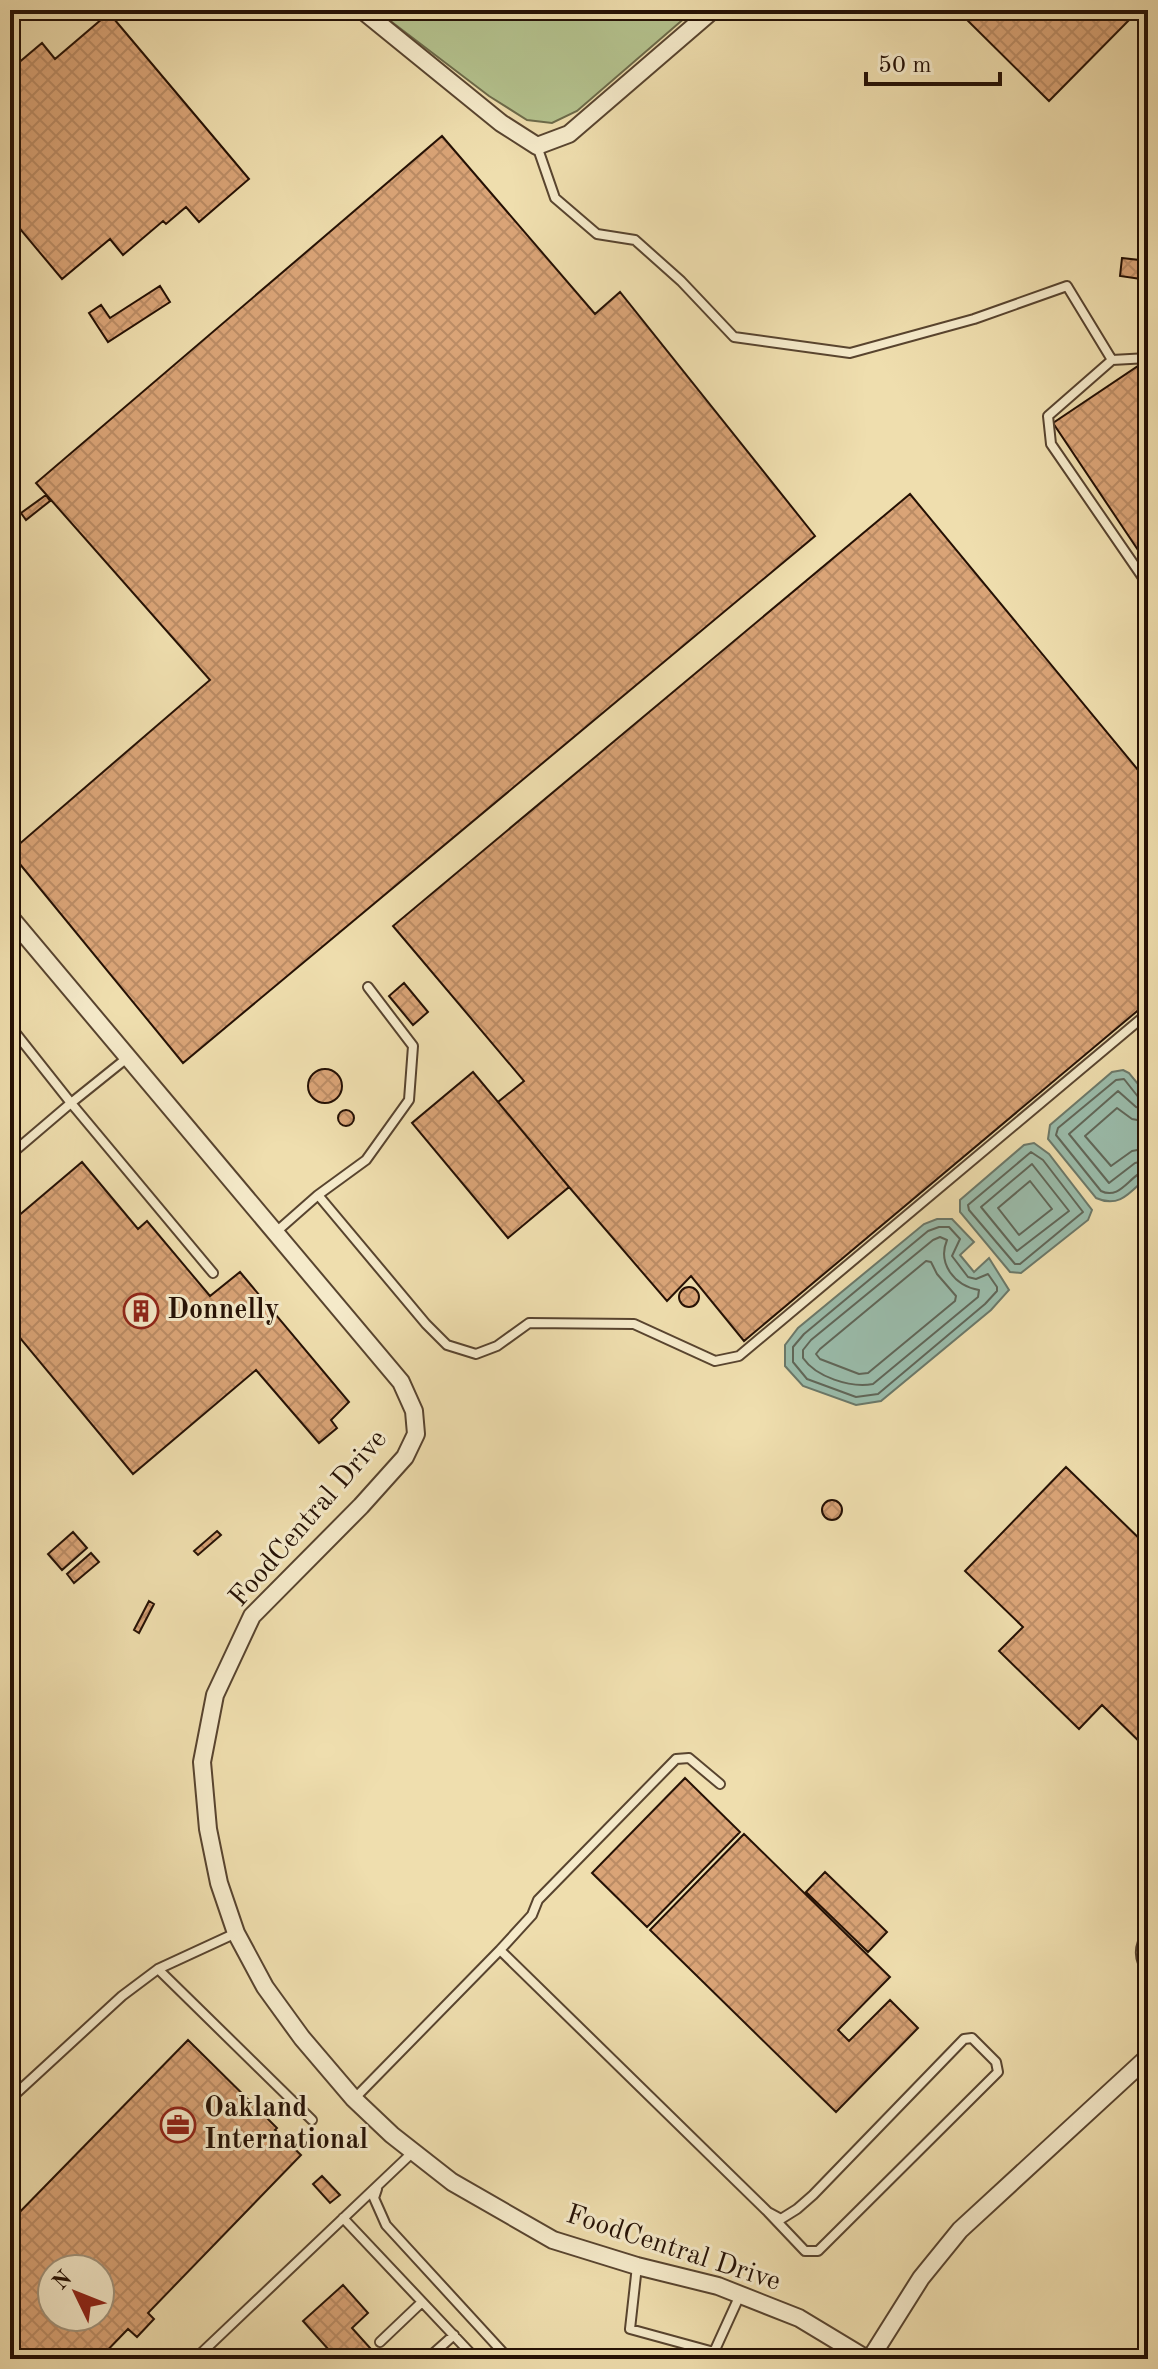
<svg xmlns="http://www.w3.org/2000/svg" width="1158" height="2369" font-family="'Old Standard TT',serif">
	<defs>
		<pattern id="building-cross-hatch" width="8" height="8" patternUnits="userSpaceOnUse" patternTransform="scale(2)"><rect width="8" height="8" fill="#daa477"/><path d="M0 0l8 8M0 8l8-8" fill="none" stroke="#bb8c65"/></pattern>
	</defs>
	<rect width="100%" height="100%" fill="#efdeae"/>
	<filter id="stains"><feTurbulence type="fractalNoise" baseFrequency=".0025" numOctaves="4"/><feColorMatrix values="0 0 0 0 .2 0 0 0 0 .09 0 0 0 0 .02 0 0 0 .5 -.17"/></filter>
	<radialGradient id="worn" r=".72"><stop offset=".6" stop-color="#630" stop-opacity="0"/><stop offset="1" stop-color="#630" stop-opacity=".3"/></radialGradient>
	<path fill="#b4c28e" stroke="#6c6a4a" stroke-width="2" d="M376,10H694L577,111L552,123L527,120L489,96Z"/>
	<path fill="#9abcab" stroke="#6b7869" stroke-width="2" d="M1123,1070L1129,1073L1148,1096V1176C1131,1191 1120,1209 1096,1198L1048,1139L1050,1125L1112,1072Z
		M1034,1143L1049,1154L1092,1210L1088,1220L1021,1273L1010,1272L960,1212V1200L1024,1145Z
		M937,1219H952L974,1242L960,1255L974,1272L989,1258L1009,1290L991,1310L881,1401L856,1405L803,1386L785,1366V1345L798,1328L924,1224Z"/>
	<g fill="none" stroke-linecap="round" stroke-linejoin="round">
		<path stroke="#606658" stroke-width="2" d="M1148,1100L1139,1098L1124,1079L1116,1080L1058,1128L1056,1135L1101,1191C1121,1201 1130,1173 1148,1170
			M1148,1110L1136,1107L1118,1091L1069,1134L1109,1183L1135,1163L1148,1160
			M1148,1122L1132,1119L1117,1108L1085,1136L1111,1166L1132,1151L1148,1148
			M1031,1152L1043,1160L1083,1212L1020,1264H1015L969,1210L968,1205Z
			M1032,1164L1069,1211L1017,1251L981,1207Z
			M1030,1181L1052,1209L1019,1235L998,1208Z
			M939,1227H949L960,1239L952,1256L968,1277L976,1279L988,1274L997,1287V1291L985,1304L878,1394L856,1397L807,1379L793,1362V1347L804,1334L928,1231Z
			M940,1237L947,1240C937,1264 955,1286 979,1290L978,1297L873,1384C850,1388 816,1377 803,1358V1350L811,1340L933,1240Z
			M926,1261L931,1262L937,1274L956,1296L955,1301L868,1373L859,1374L820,1359L816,1354L820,1349Z"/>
	</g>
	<path fill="url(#building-cross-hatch)" stroke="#251105" stroke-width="2" fill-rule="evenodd" d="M957,10H1139L1049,101Z
		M109,13L249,179L199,222L186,207L166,224L163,221L123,255L110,239L62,279L10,217V70L42,43L55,59Z
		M442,136L595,314L620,292L815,536L183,1063L10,852L210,680L36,483Z
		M1122,258L1148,261V280L1120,276Z
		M160,286L170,302L108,342L89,313L101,305L110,318Z
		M1141,364L1148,375V565L1053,423Z
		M910,494L1148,782V1002L744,1341L691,1276L667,1301L569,1187L498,1102L524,1081L393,926Z
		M46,495L50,501L26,520L21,513Z
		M404,983L428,1012L413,1025L389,996Z
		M308 1086a17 17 0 1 1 34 0a17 17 0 1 1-34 0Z
		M473,1072L569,1187L508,1238L412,1123Z
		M338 1118a8 8 0 1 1 16 0a8 8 0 1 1-16 0Z
		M82,1162L138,1229L147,1221L210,1296L240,1272L349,1402L331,1420L337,1428L319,1443L256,1370L133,1474L10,1326V1223Z
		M679 1297a10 10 0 1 1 20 0a10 10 0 1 1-20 0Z
		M1066,1467L1148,1547V1750L1102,1705L1079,1729L999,1651L1023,1627L965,1571Z
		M822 1510a10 10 0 1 1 20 0a10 10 0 1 1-20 0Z
		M217,1531L221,1535L198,1555L194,1551Z
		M73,1532L87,1548L62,1570L48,1554Z
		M91,1553L99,1562L74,1583L67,1574Z
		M149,1601L154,1604L139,1633L134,1630Z
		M685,1778L740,1832L647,1927L592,1873Z
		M744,1834L890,1977L838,2030L849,2041L890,2000L918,2028L836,2112L650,1930Z
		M825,1872L887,1932L868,1952L806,1892Z
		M188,2040L277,2128L275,2130L301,2155L148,2313L154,2319L137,2337L128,2329L99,2359H18L10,2351V2222ZM52,2269H100V2317H52Z
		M322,2176L340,2195L330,2203L313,2184Z
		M343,2285L368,2313L352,2328L380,2359H319L329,2350L303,2321Z"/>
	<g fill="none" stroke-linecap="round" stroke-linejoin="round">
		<g stroke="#58442f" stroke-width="12">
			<path id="service" d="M537,146L555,198L597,234L635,240L681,281L734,337L850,353L974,319L1067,286L1112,360
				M1148,358L1112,360L1048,416L1051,444L1148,585
				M10,1026L71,1103L127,1058
				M10,1155L71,1103L213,1273
				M318,1195L366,1160L409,1100L413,1046L368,987
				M276,1232L318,1195L426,1324L447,1345L476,1354L497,1346L529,1323L634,1324L715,1361L739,1356L1148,1013
				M1148,1934C1138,1946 1139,1960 1148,1971
				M500,1950L768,2212L781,2219L797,2209L813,2195L964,2039L972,2038L996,2062L998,2072L818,2251H805L768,2212
				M158,1969L312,2120
				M10,2099L122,1996L158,1969L236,1933
				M354,2099L500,1950L532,1915L538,1900L676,1759L689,1758L720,1784
				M377,2189L374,2198L386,2225L509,2359
				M343,2218L476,2359
				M637,2266L630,2329L714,2352L740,2295
				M380,2342L422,2302
				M195,2359L413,2152
				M427,2359L454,2335"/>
		</g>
		<g stroke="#58442f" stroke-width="20">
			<path id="minor" d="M362,10L501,123L537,146L569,134L713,10
				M10,917L401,1382L414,1411L416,1434L405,1457L361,1506L252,1616L215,1695L202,1762L208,1829L219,1883L236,1933L265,1987L302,2038L354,2099L392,2135L452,2182L553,2240L637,2266L718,2286L799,2318L867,2359
				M870,2359L921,2278L960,2230L1148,2057"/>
		</g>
		<use href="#service" stroke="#f5eaca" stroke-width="8"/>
		<use href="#minor" stroke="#f5eaca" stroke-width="16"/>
	</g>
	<defs>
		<g id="building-ring" transform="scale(1.8)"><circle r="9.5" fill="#f5eaca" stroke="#8f2418" stroke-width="1.5"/><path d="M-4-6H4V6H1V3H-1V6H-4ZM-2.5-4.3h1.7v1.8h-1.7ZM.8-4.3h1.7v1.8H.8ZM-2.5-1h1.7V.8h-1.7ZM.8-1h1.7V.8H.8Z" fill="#8f2418"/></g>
		<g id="office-ring" transform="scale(1.8)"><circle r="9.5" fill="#f5eaca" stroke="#8f2418" stroke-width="1.5"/><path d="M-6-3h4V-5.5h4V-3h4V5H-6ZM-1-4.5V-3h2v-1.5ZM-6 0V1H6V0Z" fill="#8f2418"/></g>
	</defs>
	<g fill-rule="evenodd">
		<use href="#building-ring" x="141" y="1311"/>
		<use href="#office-ring" x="178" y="2125"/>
	</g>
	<g text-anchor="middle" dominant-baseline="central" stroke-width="6" stroke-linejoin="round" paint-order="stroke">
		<g font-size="28" font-weight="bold" fill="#251105" stroke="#f5eaca" text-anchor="start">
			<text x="167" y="1311">Donnelly</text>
			<text x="204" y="2109">Oakland<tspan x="204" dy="32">International</tspan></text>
		</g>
		<g font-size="28" fill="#251105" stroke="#f5eaca">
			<text transform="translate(309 1519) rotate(-49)">FoodCentral Drive</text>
			<text transform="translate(673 2249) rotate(18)">FoodCentral Drive</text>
		</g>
	</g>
	<rect width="1158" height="2369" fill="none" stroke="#efdeae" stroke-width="40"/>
	<rect x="12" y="12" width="1134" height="2345" fill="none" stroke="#251105" stroke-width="4"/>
	<rect x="20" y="20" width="1118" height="2329" fill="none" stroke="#251105" stroke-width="2"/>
	<g transform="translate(76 2293) rotate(313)"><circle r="38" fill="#f5eaca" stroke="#a2937b" stroke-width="2"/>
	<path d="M0-6L14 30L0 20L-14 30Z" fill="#8f2418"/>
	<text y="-12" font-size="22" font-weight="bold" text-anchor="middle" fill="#251105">N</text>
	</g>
	<path d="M866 72v12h134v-12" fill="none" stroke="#251105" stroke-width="4"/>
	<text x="878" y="72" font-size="24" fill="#251105" stroke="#f5eaca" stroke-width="6" paint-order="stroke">50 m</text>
	<rect width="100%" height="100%" filter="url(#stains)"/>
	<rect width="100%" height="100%" fill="url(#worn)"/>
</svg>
